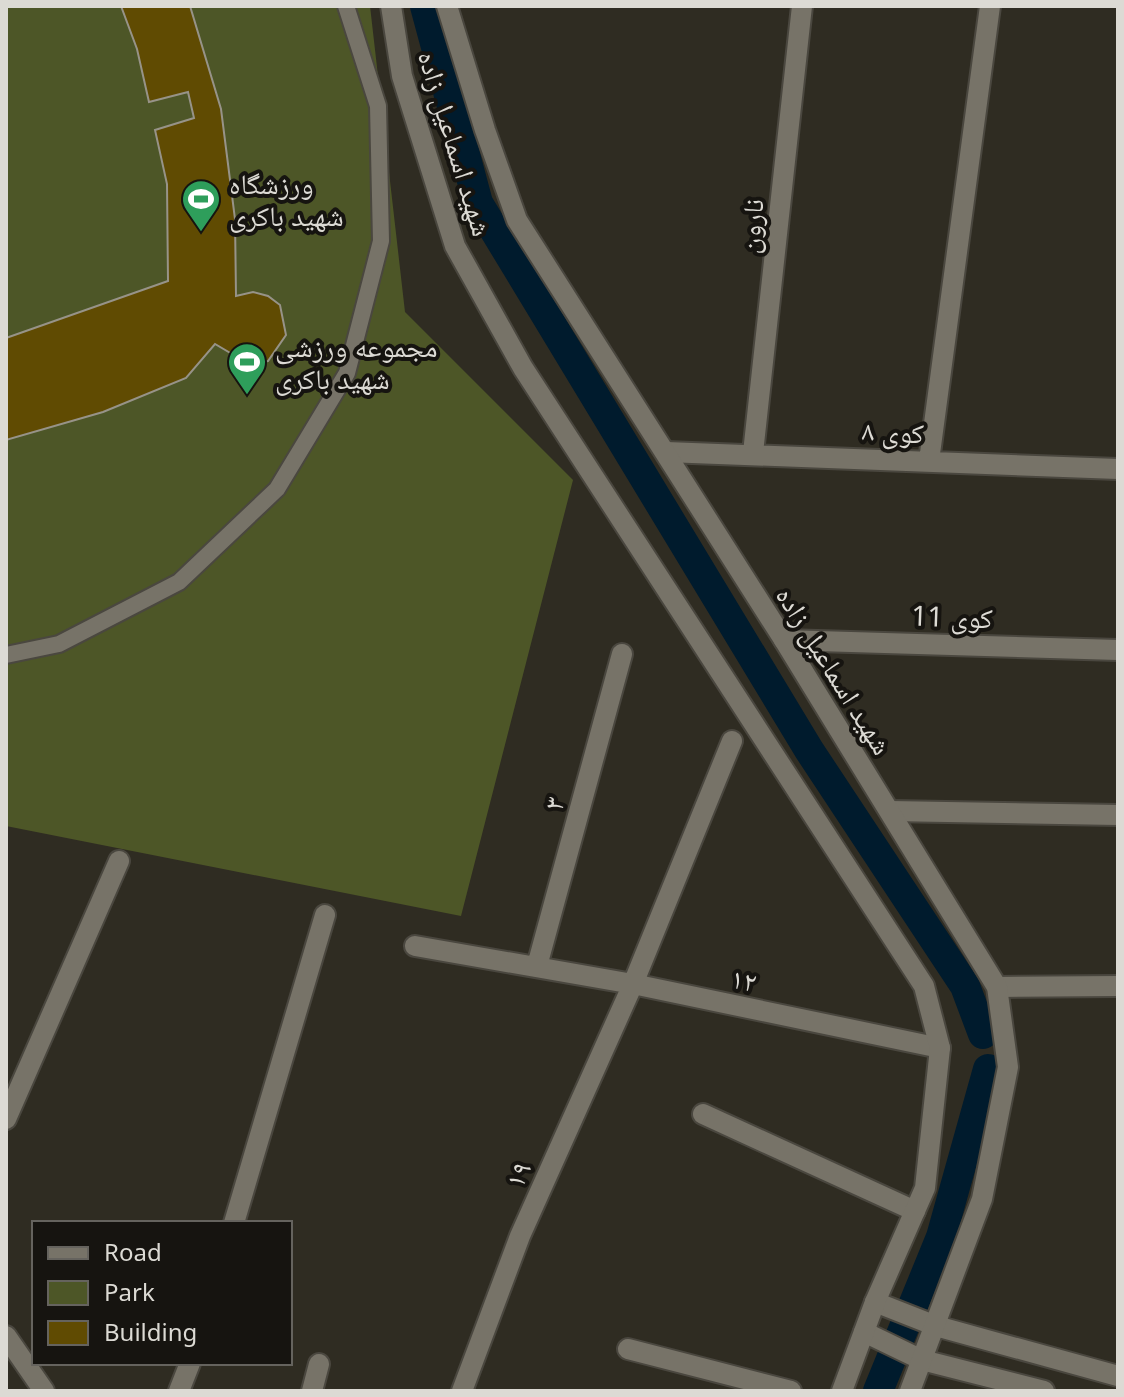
<svg xmlns="http://www.w3.org/2000/svg" width="1124" height="1397" font-family="'Noto Sans','Noto Naskh Arabic',sans-serif">
	<rect width="100%" height="100%" fill="#2f2c22"/>
	<path fill="#4d5627" d="M6,6H370L405,312L573,480L461,916L6,826Z"/>
	<g fill="none" stroke-linecap="round" stroke-linejoin="round">
		<path stroke="#001b2d" stroke-width="30" d="M425,6L478,203L809,750L965,986L983,1034
			M878,1391L941,1237L988,1069"/>
	</g>
	<path fill="#604b02" stroke="#979388" stroke-width="2" d="M121,6H190L221,109L235,219L236,296L253,292L268,296L280,305L286,335L268,361L249,364L215,344L186,378L103,412L6,440V338L168,281L167,184L155,130L194,118L188,92L149,102L137,49Z"/>
	<g fill="none" stroke-linecap="round" stroke-linejoin="round">
		<g stroke="#4a473f" stroke-width="20">
			<path id="service" d="M6,655L59,644L179,582L277,489L347,373L381,241L378,106L346,6"/>
		</g>
		<g stroke="#4a473f" stroke-width="24">
			<path id="minor" d="M666,452L1118,469
				M753,453L802,6
				M929,461L990,6
				M784,640L1118,650
				M890,811L1118,815
				M415,946L633,984L940,1048
				M537,966L622,654
				M997,987L1118,986
				M703,1114L915,1211
				M6,1119L119,861
				M234,1223L325,915
				M875,1302L936,1326L1118,1376
				M864,1332L922,1360L1044,1391
				M6,1336L44,1391
				M628,1349L791,1391
				M179,1391L190,1363
				M312,1391L319,1364
				M462,1391L520,1236L633,984L732,741"/>
		</g>
		<g stroke="#4a473f" stroke-width="24">
			<path id="tertiary" d="M391,6L402,76L455,246L523,368L924,986L940,1048L925,1188L875,1302L842,1391
				M447,6L485,130L517,220L784,640L997,987L1008,1067L982,1199L910,1391"/>
		</g>
		<use href="#service" stroke="#777368" stroke-width="16"/>
		<use href="#minor" stroke="#777368" stroke-width="20"/>
		<use href="#tertiary" stroke="#777368" stroke-width="20"/>
	</g>
	<defs>
		<g id="stadium-pin" transform="scale(2)"><path d="M0 17L-7.5 6A9.5 9.5 0 1 1 7.5 6Z" fill="#2e9e5b" stroke="#161410"/><path d="M0-5a6.5 5 0 1 0 0 10a6.5 5 0 1 0 0-10ZM-3.5-1.8h7v3.6h-7Z" fill="#fff"/></g>
	</defs>
	<g fill-rule="evenodd">
		<use href="#stadium-pin" x="201" y="199"/>
		<use href="#stadium-pin" x="247" y="362"/>
	</g>
	<g text-anchor="middle" dominant-baseline="central" stroke-width="8" stroke-linejoin="round" paint-order="stroke">
		<g font-size="28" fill="#dcdad4" stroke="#161410">
			<text transform="translate(456 143) rotate(73)">شهید اسماعیل زاده</text>
			<text transform="translate(750 226) rotate(-84)">نارون</text>
			<text transform="translate(893 431) rotate(3)">کوی ۸</text>
			<text transform="translate(952 616) rotate(2)">کوی 11</text>
			<text transform="translate(835 670) rotate(58)">شهید اسماعیل زاده</text>
			<text transform="translate(553 803) rotate(-75)">۳</text>
			<text transform="translate(744 979) rotate(12)">۱۲</text>
			<text transform="translate(517 1174) rotate(-66)">۱۹</text>
		</g>
		<g font-size="28" fill="#dcdad4" stroke="#161410" text-anchor="start">
			<text x="229" y="183">ورزشگاه<tspan x="229" dy="32">شهید باکری</tspan></text>
			<text x="275" y="346">مجموعه ورزشی<tspan x="275" dy="32">شهید باکری</tspan></text>
		</g>
	</g>
	<rect width="1124" height="1397" fill="none" stroke="#dcdad4" stroke-width="16"/>
	<rect x="32" y="1221" width="260" height="144" fill="#161410" stroke="#65635e" stroke-width="2"/>
	<rect x="48" y="1247" width="40" height="12" fill="#777368" stroke="#65635e" stroke-width="2"/>
	<text x="104" y="1261" font-size="24" fill="#dcdad4">Road</text>
	<rect x="48" y="1281" width="40" height="24" fill="#4d5627" stroke="#65635e" stroke-width="2"/>
	<text x="104" y="1301" font-size="24" fill="#dcdad4">Park</text>
	<rect x="48" y="1321" width="40" height="24" fill="#604b02" stroke="#65635e" stroke-width="2"/>
	<text x="104" y="1341" font-size="24" fill="#dcdad4">Building</text>
</svg>
